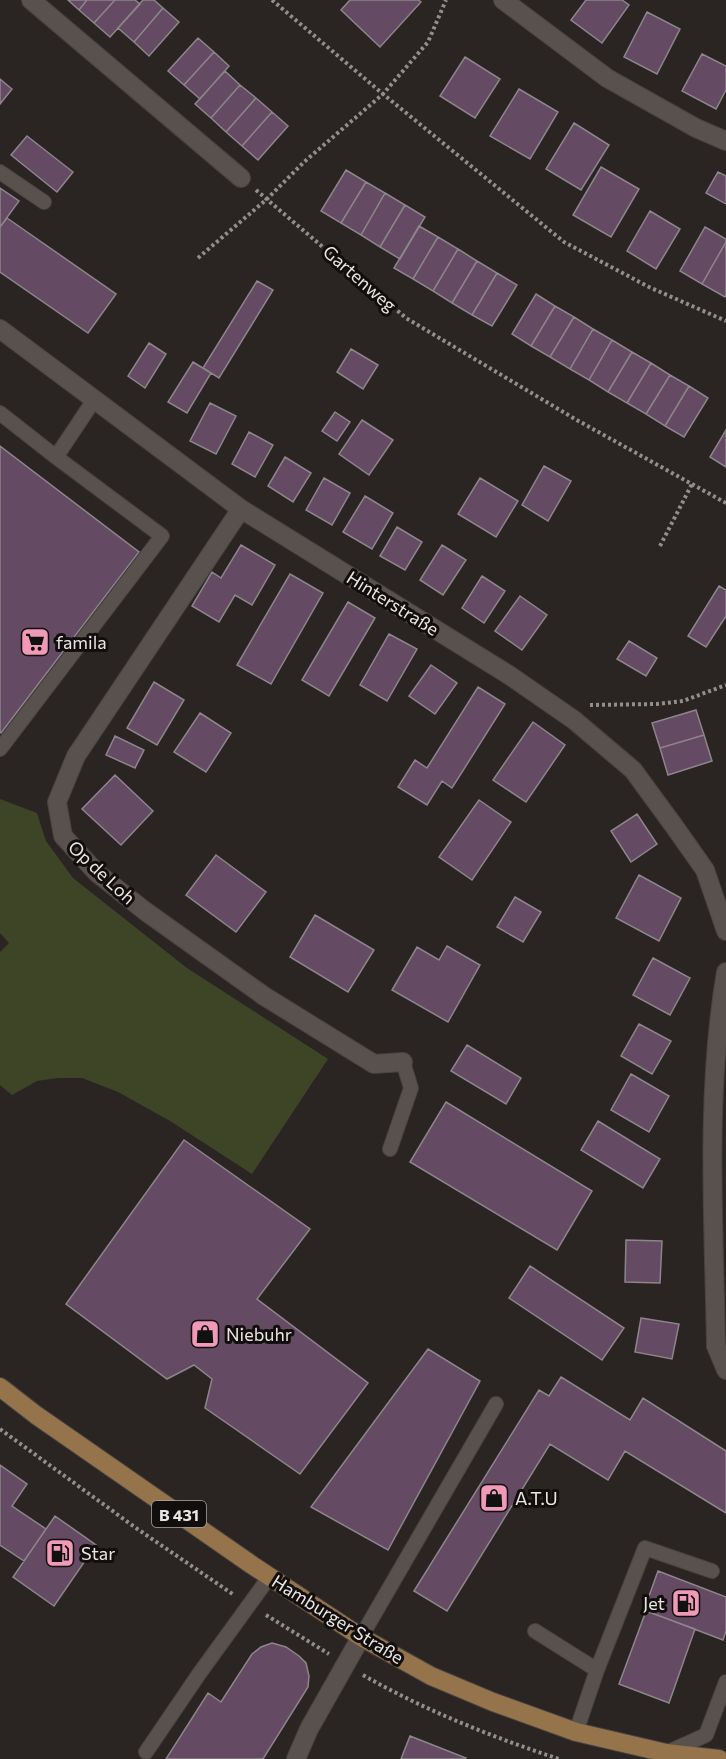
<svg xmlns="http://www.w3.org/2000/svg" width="726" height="1759" font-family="Commissioner,sans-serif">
	<rect width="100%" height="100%" fill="#2a2422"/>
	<path fill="#3e4426" d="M0,799L37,813L46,841L73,878L187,968L328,1059L252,1174L170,1121L118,1092L82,1078H58L37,1081L12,1095L0,1085V952L9,943L0,933Z"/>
	<path fill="#644a62" stroke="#8c868b" stroke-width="1.5" d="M68,0H87L79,10Z
		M87,0H115L94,23L79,10Z
		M115,0H135L140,4L110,37L94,23Z
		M143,0H154L163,8L134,42L118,28Z
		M350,0H418L421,2L380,47L341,10Z
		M586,0H622L629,5L602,43L571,20Z
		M163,8L179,22L149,56L134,42Z
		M647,12L680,29L657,74L624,57Z
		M198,38L214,52L184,85L168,71Z
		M214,52L229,66L200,99L184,85Z
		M702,54L726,66V90L716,109L682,91Z
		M465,57L500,79L475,118L440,96Z
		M225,71L240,85L211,118L195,104Z
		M0,79L12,89L0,104Z
		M240,85L256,98L226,132L211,118Z
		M519,89L558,112L530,159L490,136Z
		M256,98L272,112L242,146L226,132Z
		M272,112L288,126L258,160L242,146Z
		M574,123L609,145L581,190L546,169Z
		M27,136L73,172L57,192L11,155Z
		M601,167L639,189L611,237L573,215Z
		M346,170L366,182L341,223L321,211Z
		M718,172L726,176V204L706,193Z
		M366,182L385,193L361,235L341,223Z
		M0,188L19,201L0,227Z
		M385,193L405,205L380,247L361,235Z
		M405,205L425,217L400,259L380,247Z
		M650,211L680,229L656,269L627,251Z
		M7,218L116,294L88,333L0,272V227Z
		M419,226L438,237L413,279L394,268Z
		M705,227L726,239V242L702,284L680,271Z
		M438,237L458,249L433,291L413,279Z
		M726,242V295L725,297L702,284Z
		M458,249L477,261L452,303L433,291Z
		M477,261L497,273L472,315L452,303Z
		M497,273L517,285L492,326L472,315Z
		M257,281L273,290L219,378L203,368Z
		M536,294L555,306L531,346L512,334Z
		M555,306L574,317L550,357L531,346Z
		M574,317L593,329L570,369L550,357Z
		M593,329L612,340L589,380L570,369Z
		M612,340L632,352L608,392L589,380Z
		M149,343L166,354L145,388L128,376Z
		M351,349L378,365L363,389L337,372Z
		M632,352L651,363L627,403L608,392Z
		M193,362L211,373L187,413L168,402Z
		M651,363L670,375L646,414L627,403Z
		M670,375L689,386L665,426L646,414Z
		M689,386L708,398L684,437L665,426Z
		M210,403L236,416L216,454L190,441Z
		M335,412L350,422L337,441L322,431Z
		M362,420L393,440L369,475L339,454Z
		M726,430V467L710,457Z
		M249,432L273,445L255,477L232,464Z
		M0,446L139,552L1,733L0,732Z
		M285,457L311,473L293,502L268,486Z
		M544,466L571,481L548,521L522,505Z
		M324,478L350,493L332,525L306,510Z
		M480,478L518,501L496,537L458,514Z
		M365,496L393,513L372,549L343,532Z
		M397,527L422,542L405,570L380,556Z
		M241,545L275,565L252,605L235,595L219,622L192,606L212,572L221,578Z
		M442,545L466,560L443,595L420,580Z
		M290,574L323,593L271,684L237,665Z
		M482,576L505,591L484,623L462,608Z
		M719,586L726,590V616L706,647L688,636Z
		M520,596L547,615L522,650L495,631Z
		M348,602L375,618L329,696L302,680Z
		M389,634L417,649L387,701L360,685Z
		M629,641L657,658L646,676L617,659Z
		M431,665L457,683L435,714L409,696Z
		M154,682L184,700L157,745L127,728Z
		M478,687L505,704L452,788L442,781L427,805L398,787L415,760L427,768Z
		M696,710L704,735L660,748L652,723Z
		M200,713L231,733L206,772L174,752Z
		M533,722L565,745L526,802L493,780Z
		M704,735L712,761L668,775L660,748Z
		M115,736L144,750L135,768L106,755Z
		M115,775L153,811L121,845L82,809Z
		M479,800L511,822L472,880L439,857Z
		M637,814L657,844L631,862L611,831Z
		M216,855L266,892L236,932L186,895Z
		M639,875L681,898L659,941L616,918Z
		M515,897L541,912L523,942L497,927Z
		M315,915L374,950L348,992L290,957Z
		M447,946L480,965L448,1022L392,990L417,947L439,960Z
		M653,958L690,978L670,1015L633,995Z
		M639,1024L671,1041L652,1074L621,1056Z
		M467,1045L521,1078L506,1104L451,1071Z
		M631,1074L669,1096L649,1132L611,1110Z
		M446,1102L592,1191L557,1250L410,1162Z
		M598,1121L660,1159L643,1188L581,1150Z
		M184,1140L310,1229L257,1299L368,1383L300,1474L205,1408L212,1379L194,1365L167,1379L66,1304Z
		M626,1240L662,1241L660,1283L625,1282Z
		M530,1266L624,1328L602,1360L509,1298Z
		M641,1318L679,1324L672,1359L635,1352Z
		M428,1349L480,1381L388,1550L311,1507Z
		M561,1377L630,1420L643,1398L726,1451V1513L625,1451L608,1480L550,1444L447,1611L414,1591L539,1390L549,1396Z
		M0,1465L27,1484L12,1506L46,1529L24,1561L0,1545Z
		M55,1516L96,1545L54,1606L13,1577Z
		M658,1571L726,1597V1631L723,1640L644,1610Z
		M646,1611L695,1629L669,1703L619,1684Z
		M272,1643L286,1647L299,1656L306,1663L309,1676L308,1687L263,1759H166L208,1693L221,1702L252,1654L261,1647Z
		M410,1736L466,1758L465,1759H401Z"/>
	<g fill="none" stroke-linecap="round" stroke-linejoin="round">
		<g stroke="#47423f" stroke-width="16">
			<path id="lane" d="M0,172L44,202
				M0,413L56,457
				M0,749L162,536L56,457L94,400
				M390,1149L411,1088L403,1062
				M535,1631L597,1670L576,1732
				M361,1637L496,1404
				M597,1670L645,1548L712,1571
				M146,1752L199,1674L270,1576
				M666,1753L706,1735L726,1682"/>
		</g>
		<g stroke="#47423f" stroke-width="20">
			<path id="street" d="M31,0L241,178
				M503,0L607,78L696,128L726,141
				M0,329L241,509L509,675L574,720L633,770L674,826L705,870L726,931
				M241,509L76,756L57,802L63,836L97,873L145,911L264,996L374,1064L403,1062
				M726,972C705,1095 714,1222 716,1346L726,1370
				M296,1759L309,1729L361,1637"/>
		</g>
		<g stroke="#47423f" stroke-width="20">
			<path id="primary" d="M0,1387L36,1415L252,1565L361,1637L431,1676L493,1702L576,1732L666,1753L719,1759"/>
		</g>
		<path stroke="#938e8c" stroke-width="4" stroke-dasharray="3 3" stroke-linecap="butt" d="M272,0L383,94L564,242L649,287L726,321
			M256,190L406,318L575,419L726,503
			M198,258L267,199L304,162L383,94L428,42L446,0
			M660,546L692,484
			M590,705L657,704L683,701L726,685
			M0,1429L136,1528L234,1595
			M266,1615L329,1654
			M363,1675C424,1710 492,1737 559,1759"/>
		<use href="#lane" stroke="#58514e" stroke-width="14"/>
		<use href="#street" stroke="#58514e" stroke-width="18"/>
		<use href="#primary" stroke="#95744c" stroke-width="18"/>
	</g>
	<defs>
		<g id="supermarket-square" transform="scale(1.5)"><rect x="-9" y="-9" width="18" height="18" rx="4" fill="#f09ab7" stroke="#110e0d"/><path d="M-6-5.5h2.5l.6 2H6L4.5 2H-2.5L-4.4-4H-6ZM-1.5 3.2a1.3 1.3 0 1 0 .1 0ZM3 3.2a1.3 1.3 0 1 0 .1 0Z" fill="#111"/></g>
		<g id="shop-square" transform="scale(1.5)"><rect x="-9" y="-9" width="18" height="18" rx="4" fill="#f09ab7" stroke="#110e0d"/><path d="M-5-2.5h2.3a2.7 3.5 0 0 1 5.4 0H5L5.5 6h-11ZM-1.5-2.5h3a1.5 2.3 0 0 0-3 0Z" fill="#111"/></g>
		<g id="fuel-square" transform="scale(1.5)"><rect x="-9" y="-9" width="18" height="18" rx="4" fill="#f09ab7" stroke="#110e0d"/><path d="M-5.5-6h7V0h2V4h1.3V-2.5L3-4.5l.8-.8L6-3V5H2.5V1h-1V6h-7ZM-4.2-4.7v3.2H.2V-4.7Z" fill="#111"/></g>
	</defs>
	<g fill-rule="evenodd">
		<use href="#supermarket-square" x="35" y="642"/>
		<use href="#shop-square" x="205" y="1334"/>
		<use href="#shop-square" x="494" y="1498"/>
		<use href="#fuel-square" x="60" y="1553"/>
		<use href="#fuel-square" x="686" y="1603"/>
	</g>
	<g text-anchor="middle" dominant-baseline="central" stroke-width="6" stroke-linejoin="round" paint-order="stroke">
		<rect fill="#110e0d" stroke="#a9a5a4" stroke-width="1.5" x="152" y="1501" width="54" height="26" rx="4.5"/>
		<g font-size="16" font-weight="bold" fill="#eae6e4">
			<text x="179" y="1514">B 431</text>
		</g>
		<g font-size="18" fill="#eae6e4" stroke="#110e0d">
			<text transform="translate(360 278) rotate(41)">Gartenweg</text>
			<text transform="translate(393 603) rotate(32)">Hinterstraße</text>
			<text transform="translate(102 872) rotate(43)">Op de Loh</text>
			<text transform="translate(338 1619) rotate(32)">Hamburger Straße</text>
		</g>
		<g font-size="18" fill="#eae6e4" stroke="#110e0d" text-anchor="start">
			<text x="56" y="642">famila</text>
			<text x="226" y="1334">Niebuhr</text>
			<text x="515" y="1498">A.T.U</text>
			<text x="81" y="1553">Star</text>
			<text x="665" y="1603" text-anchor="end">Jet</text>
		</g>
	</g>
</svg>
